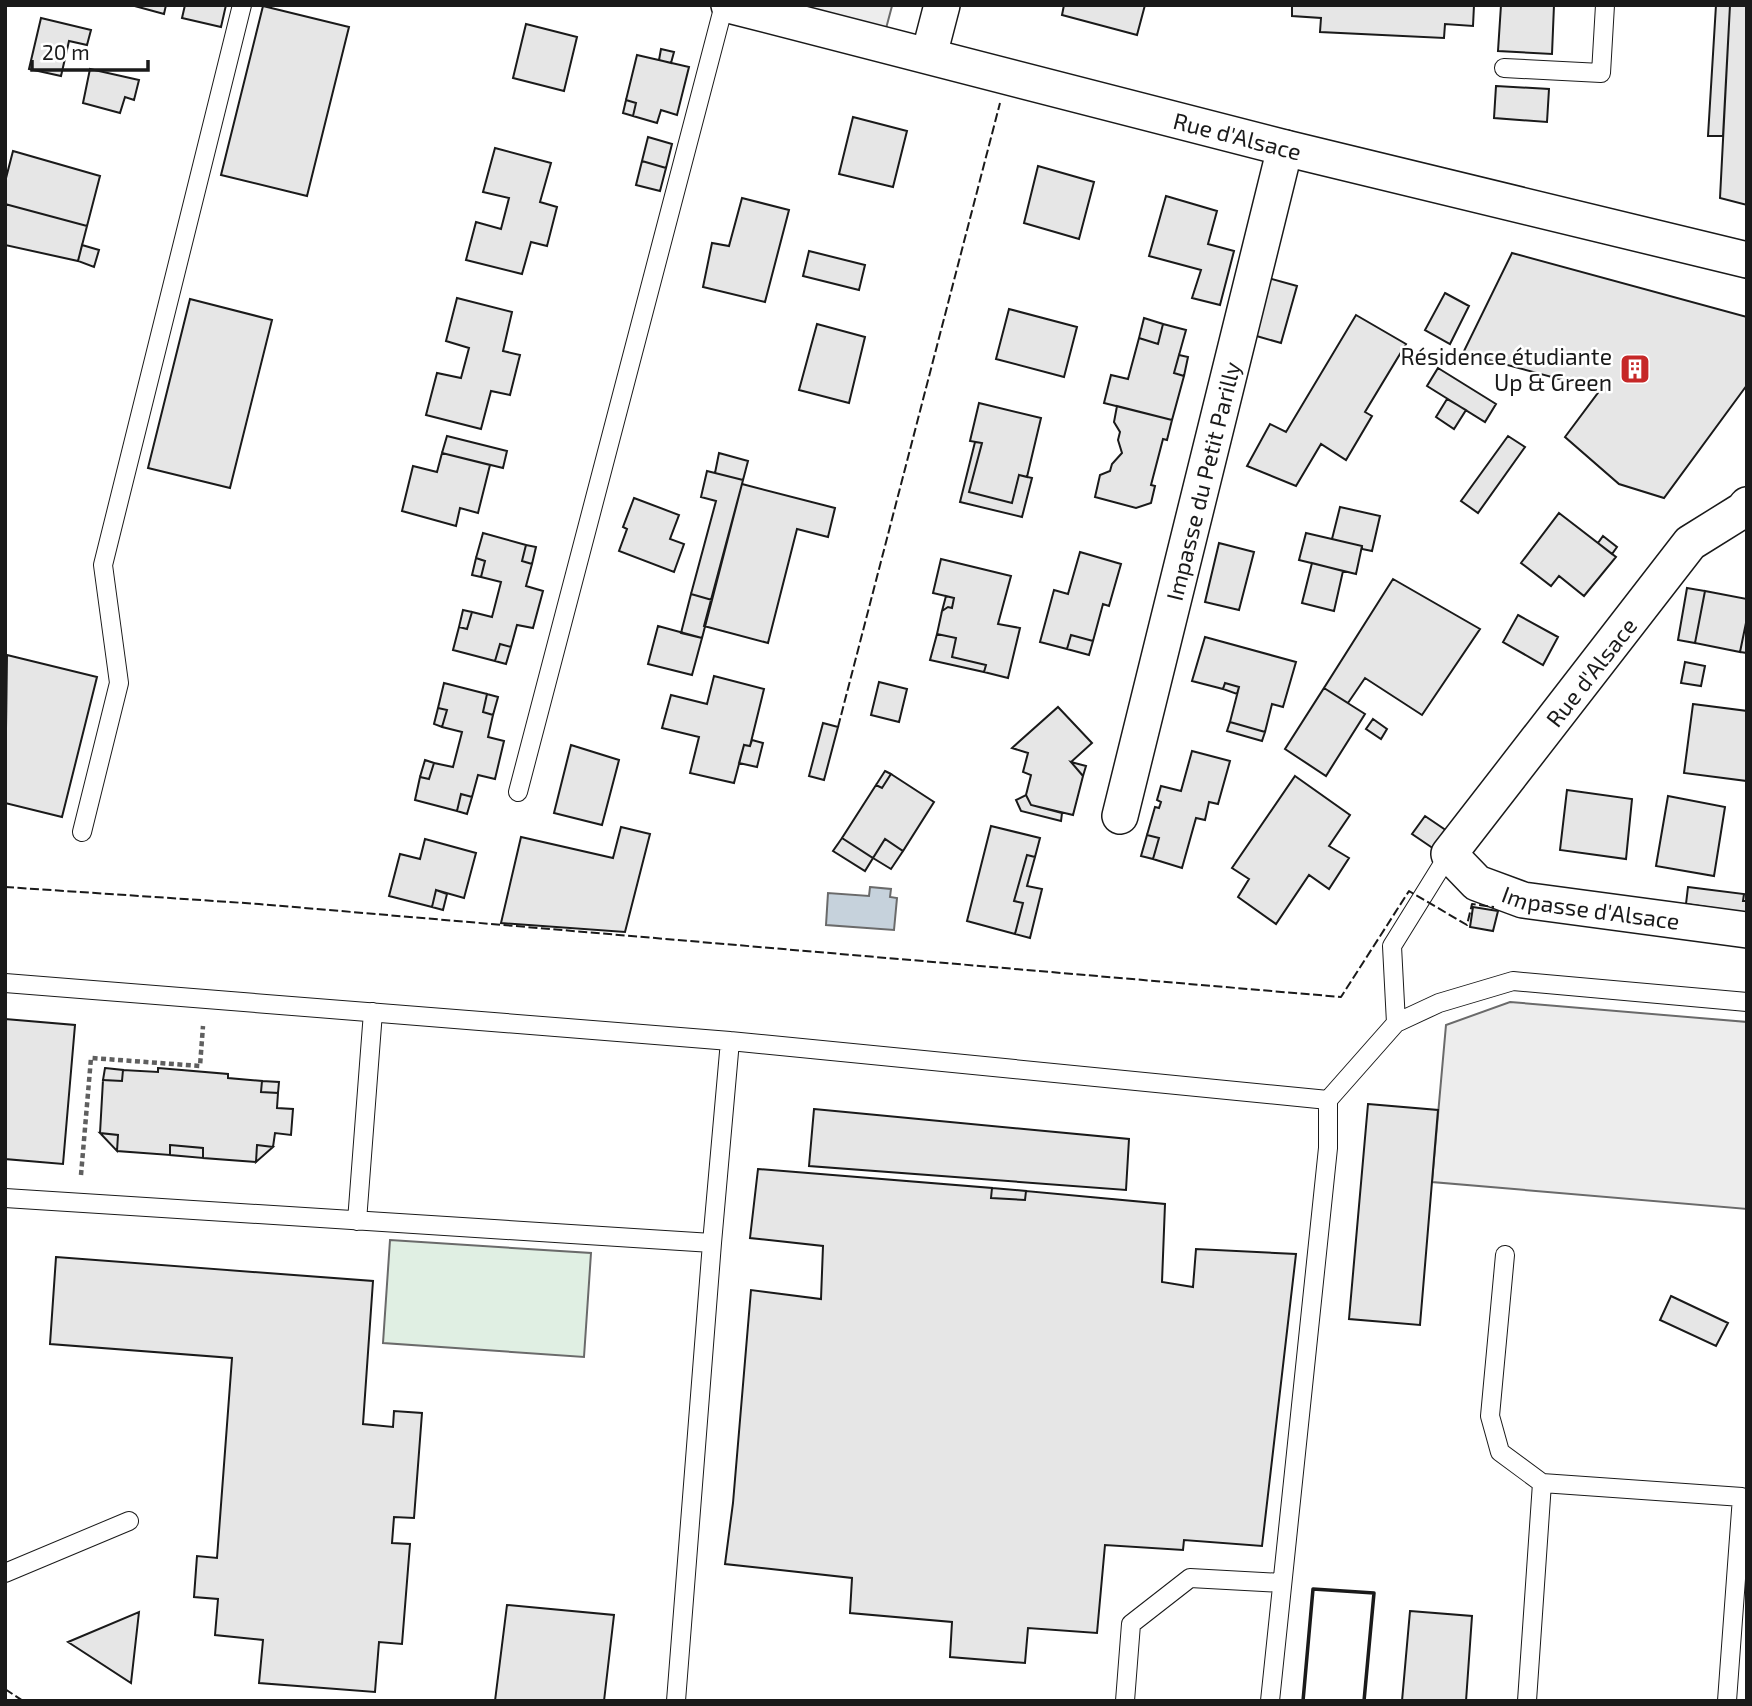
<svg xmlns="http://www.w3.org/2000/svg" width="1752" height="1706" font-family="'Exo 2',sans-serif">
	<rect width="100%" height="100%" fill="#fff"/>
	<path fill="#e0efe3" stroke="#6a6a6a" stroke-width="2" d="M390,1240L591,1253L584,1357L383,1343Z"/>
	<path fill="#ededed" stroke="#6a6a6a" stroke-width="2" d="M767,5H888L892,6L884,36Z
		M1510,1002L1747,1022V1209L1432,1182L1446,1025Z"/>
	<path fill="#c6d2dc" stroke="#6a6a6a" stroke-width="2" d="M870,887L891,889L890,897L897,898L894,930L826,925L828,893L869,896Z"/>
	<path fill="#e6e6e6" stroke="#1a1a1a" stroke-width="2" d="M131,5H166L164,14Z
		M185,5H226L221,27L182,18Z
		M1064,5H1145L1137,35L1062,15Z
		M1292,5H1474L1473,26L1445,24L1444,38L1320,32L1321,18L1292,16Z
		M1501,5H1554L1552,54L1498,51Z
		M1716,5H1730L1723,136H1708Z
		M1730,5H1747V205L1720,198Z
		M263,6L349,27L307,196L221,175Z
		M41,18L91,30L87,45L69,41L61,76L29,69Z
		M526,24L577,37L564,91L513,78Z
		M661,49L674,52L671,63L659,60Z
		M637,55L689,67L677,115L661,110L657,123L633,116L636,103L626,100Z
		M90,69L139,80L134,100L125,97L120,113L83,103Z
		M1496,86L1549,89L1547,122L1494,118Z
		M626,100L636,103L633,116L623,113Z
		M853,117L907,131L893,187L839,174Z
		M648,137L672,144L666,168L642,161Z
		M495,148L551,163L540,202L557,207L547,246L531,242L522,274L466,260L476,222L501,229L509,198L483,192Z
		M13,151L100,176L87,226L5,204V182Z
		M642,161L666,168L660,191L636,185Z
		M1038,166L1094,182L1079,239L1024,223Z
		M1166,196L1217,211L1208,244L1234,251L1220,305L1192,298L1201,270L1149,256Z
		M742,198L789,210L765,302L703,287L712,243L729,246Z
		M5,204L87,226L78,261L5,245Z
		M82,245L99,250L94,267L78,261Z
		M809,251L865,265L859,290L803,276Z
		M1512,253L1747,317V385L1664,498L1619,484L1565,437L1600,390L1463,353Z
		M1268,278L1297,286L1281,343L1253,335Z
		M1445,293L1469,306L1450,344L1425,330Z
		M457,298L512,312L503,351L520,355L510,395L491,391L481,429L426,415L437,373L461,378L469,348L446,341Z
		M190,299L272,320L230,488L148,468Z
		M1009,309L1077,327L1064,377L996,359Z
		M1356,315L1406,344L1365,412L1372,416L1346,460L1321,444L1296,486L1247,466L1270,424L1286,432Z
		M1144,318L1163,324L1158,344L1139,338Z
		M817,324L865,337L849,403L799,390Z
		M1163,324L1186,330L1174,373L1184,376L1172,420L1104,403L1111,375L1128,379L1139,338L1158,344Z
		M1179,355L1188,357L1184,376L1174,373Z
		M1438,368L1496,404L1485,422L1427,386Z
		M1447,399L1466,410L1454,429L1436,417Z
		M979,403L1041,418L1027,477L1019,475L1012,503L969,492L982,443L970,441Z
		M1117,406L1172,420L1167,440L1163,439L1151,485L1155,486L1151,503L1136,508L1095,497L1100,475L1110,471L1112,464L1122,453L1118,440L1120,432L1114,422Z
		M447,436L507,451L503,468L442,453Z
		M1508,436L1525,447L1478,513L1461,501Z
		M975,442L982,443L969,492L1012,503L1019,475L1032,478L1022,517L960,502Z
		M442,453L490,465L478,513L460,508L456,526L402,511L413,466L437,472Z
		M719,453L748,461L743,480L715,473Z
		M707,471L743,480L712,600L691,594L716,501L701,497Z
		M742,484L835,508L828,537L797,529L768,643L704,626Z
		M634,498L679,515L670,539L684,544L674,572L619,551L627,529L623,527Z
		M1340,507L1380,516L1372,551L1362,549V546L1332,539Z
		M1559,513L1616,557L1584,596L1559,576L1551,586L1521,563Z
		M483,533L526,545L522,561L532,564L526,586L543,591L533,628L517,625L511,647L500,644L495,661L453,650L459,627L467,629L472,612L492,617L501,582L481,577L485,561L476,558Z
		M1306,533L1362,546L1356,574L1299,560Z
		M1603,536L1617,547L1612,554L1598,543Z
		M1219,543L1254,552L1239,610L1205,602Z
		M526,545L536,547L532,564L522,561Z
		M1080,552L1121,564L1109,606L1103,604L1093,641L1071,635L1067,649L1040,642L1054,590L1068,594Z
		M476,558L485,561L481,577L472,575Z
		M941,559L1011,576L998,624L1020,628L1008,678L984,672L986,665L952,657L956,638L937,634L942,611L948,607L952,608L954,598L933,593Z
		M1312,563L1343,571L1334,611L1302,603Z
		M1393,579L1480,629L1422,715L1365,678L1348,703L1324,688Z
		M1687,588L1705,591L1695,643L1678,640Z
		M1705,591L1747,599V618L1740,652L1695,643Z
		M691,594L712,600L702,638L681,633Z
		M946,596L954,598L952,608L948,607L942,611Z
		M463,610L472,612L467,629L459,627Z
		M1518,615L1558,637L1543,665L1503,642Z
		M1747,618V653L1740,652Z
		M658,626L702,638L692,675L648,664Z
		M937,634L956,638L952,657L986,665L984,672L930,660Z
		M1071,635L1093,641L1089,655L1067,649Z
		M1205,637L1296,662L1283,707L1272,704L1265,732L1230,722L1239,687L1225,683L1223,689L1192,681Z
		M500,644L511,647L506,664L495,661Z
		M7,655L97,677L62,817L5,803Z
		M1685,662L1705,666L1701,686L1681,683Z
		M714,676L764,689L750,746L744,745L734,783L690,773L699,737L662,728L671,695L707,704Z
		M879,682L907,689L899,722L871,715Z
		M444,683L487,694L483,712L493,715L488,737L504,741L495,779L478,775L472,797L461,794L457,811L415,800L420,777L429,779L434,763L453,767L462,732L442,727L447,710L438,708Z
		M1225,683L1239,687L1237,694L1223,689Z
		M1324,688L1365,714L1326,776L1285,749Z
		M487,694L498,697L493,715L483,712Z
		M1693,704L1747,711V781L1684,773Z
		M1058,707L1092,743L1071,762L1083,776L1073,815L1031,805L1026,795L1031,775L1023,772L1028,753L1012,748Z
		M438,708L447,710L442,727L434,724Z
		M1373,719L1387,729L1381,739L1366,729Z
		M1230,722L1265,732L1262,741L1227,731Z
		M823,723L838,727L824,780L809,776Z
		M752,740L763,743L757,767L739,763L744,745L750,746Z
		M571,745L619,760L602,825L554,813Z
		M1192,751L1230,761L1218,804L1209,802L1205,820L1196,818L1182,868L1153,859L1159,838L1147,835L1155,807L1159,808L1161,802L1157,800L1161,786L1181,791Z
		M425,760L434,763L429,779L420,777Z
		M1071,762L1086,766L1083,776Z
		M885,771L891,774L882,788L876,785Z
		M891,774L934,802L903,851L885,839L873,858L842,838L876,785L882,788Z
		M1295,776L1350,815L1329,846L1349,858L1329,889L1309,875L1276,924L1238,897L1249,879L1232,868Z
		M1567,790L1632,799L1626,859L1560,850Z
		M461,794L472,797L467,814L457,811Z
		M1026,795L1031,805L1062,813L1061,821L1021,811L1016,800Z
		M1668,796L1725,807L1714,876L1656,866Z
		M1425,816L1450,833L1437,851L1412,834Z
		M991,826L1040,838L1035,857L1027,855L1014,901L1023,903L1015,934L967,921Z
		M621,827L650,834L625,932L501,923L521,837L613,858Z
		M1147,835L1159,838L1153,859L1141,856Z
		M842,838L873,858L865,871L833,851Z
		M425,839L476,853L464,898L436,890L432,907L389,896L400,854L420,859Z
		M885,839L903,851L891,869L873,858Z
		M1027,855L1035,857L1027,886L1042,889L1030,938L1015,934L1023,903L1014,901Z
		M1688,887L1744,894L1743,901H1747V913L1686,904Z
		M436,890L447,894L443,910L432,907Z
		M1473,907L1498,911L1493,931L1470,927Z
		M5,1019L75,1025L63,1164L5,1159Z
		M105,1068L123,1070L122,1081L103,1080Z
		M158,1068L228,1074V1078L262,1081L261,1092L278,1093L277,1108L293,1109L291,1135L275,1133L273,1147L257,1145L256,1162L203,1158V1148L170,1145V1155L117,1151L118,1135L100,1133L103,1080L122,1081L123,1070L158,1072Z
		M262,1081L279,1082L278,1093L261,1092Z
		M1368,1104L1438,1110L1420,1325L1349,1319Z
		M814,1109L1129,1139L1126,1190L809,1166Z
		M100,1133L118,1135L117,1151Z
		M170,1145L203,1148V1158L170,1155Z
		M257,1145L273,1147L256,1162Z
		M758,1169L992,1188L991,1198L1025,1200L1026,1191L1165,1204L1162,1282L1193,1287L1196,1249L1296,1254L1262,1546L1184,1540L1183,1550L1105,1545L1097,1633L1028,1628L1025,1663L950,1657L952,1622L850,1613L852,1578L725,1564L733,1503L751,1290L821,1299L823,1246L750,1238Z
		M992,1188L1026,1191L1025,1200L991,1198Z
		M56,1257L373,1281L363,1424L393,1427L394,1411L422,1413L414,1518L394,1517L392,1543L410,1544L402,1644L379,1642L375,1692L259,1683L263,1640L215,1635L218,1599L194,1597L197,1556L217,1558L232,1358L50,1344Z
		M1671,1296L1728,1323L1716,1346L1660,1320Z
		M507,1605L614,1615L604,1701H495Z
		M1410,1611L1472,1616L1466,1701H1402Z
		M139,1612L131,1683L68,1642Z"/>
	<g fill="none" stroke-linecap="round" stroke-linejoin="round">
		<g stroke="#1a1a1a" stroke-width="20">
			<path id="lane" d="M1504,68L1601,73L1605,5
				M518,792L724,5
				M82,832L119,683L103,565L242,5
				M5,983L730,1041L1328,1100
				M1396,1023L1392,946L1449,854
				M5,1198L712,1243
				M357,1221L373,1012
				M1505,1255L1490,1416L1500,1452L1542,1483L1527,1701
				M1542,1483L1742,1497L1727,1701
				M5,1573L129,1521
				M676,1701L712,1243L730,1041
				M1125,1701L1131,1624L1190,1578L1282,1583
				M1270,1701L1328,1148V1100L1396,1023L1439,1003L1513,981L1747,1002"/>
		</g>
		<g stroke="#1a1a1a" stroke-width="38">
			<g id="street">
				<path id="s1" d="M729,5L1285,148L1747,260"/>
				<path d="M929,55L942,5"/>
				<path id="s2" d="M1747,505L1743,510L1690,543L1449,854L1477,883L1523,900L1747,930"/>
				<path id="s3" d="M1120,816L1285,148"/>
			</g>
		</g>
		<path stroke="#5f5f5f" stroke-width="4.5" stroke-dasharray="5 3.5" stroke-linecap="butt" d="M81,1175L91,1058L200,1066L203,1026"/>
		<use href="#lane" stroke="#fff" stroke-width="18"/>
		<use href="#street" stroke="#fff" stroke-width="35"/>
		<path stroke="#1a1a1a" stroke-width="2" stroke-dasharray="9 3.5" stroke-linecap="butt" d="M838,727L1000,103
			M5,887L259,904L1341,997L1409,891L1467,925L1472,904L1494,907
			M5,1689L23,1701"/>
		<path stroke="#1a1a1a" stroke-width="3.5" d="M1303,1701L1313,1589L1374,1593L1364,1701"/>
	</g>
	<defs>
		<g id="building-square" transform="scale(1.575)"><rect x="-9" y="-9" width="18" height="18" rx="4" fill="#c62828" stroke="#fff"/><path d="M-4-6H4V6H1V3H-1V6H-4ZM-2.5-4.3h1.7v1.8h-1.7ZM.8-4.3h1.7v1.8H.8ZM-2.5-1h1.7V.8h-1.7ZM.8-1h1.7V.8H.8Z" fill="#fff"/></g>
	</defs>
	<g fill-rule="evenodd">
		<use href="#building-square" x="1635" y="369"/>
	</g>
	<g text-anchor="middle" dominant-baseline="central" stroke-width="5" stroke-linejoin="round" paint-order="stroke">
		<g font-size="23" fill="#1a1a1a" stroke="#fff">
			<text stroke="none"><textPath href="#s1" startOffset="525">Rue d'Alsace</textPath></text>
			<text stroke="none"><textPath href="#s3" startOffset="345">Impasse du Petit Parilly</textPath></text>
			<text transform="translate(1591 672) rotate(-52)">Rue d'Alsace</text>
			<text stroke="none"><textPath href="#s2" startOffset="620">Impasse d'Alsace</textPath></text>
		</g>
		<g font-size="23" fill="#1a1a1a" stroke="#fff" text-anchor="end">
			<text x="1612" y="356">Résidence étudiante<tspan x="1612" dy="26">Up &amp; Green</tspan></text>
		</g>
	</g>
	<rect width="1752" height="1706" fill="none" stroke="#1a1a1a" stroke-width="14"/>
	<path d="M32 60v10h116v-10" fill="none" stroke="#1a1a1a" stroke-width="3.5"/>
	<text x="42" y="60" font-size="21" fill="#1a1a1a" stroke="#ffffff" stroke-width="5" paint-order="stroke">20 m</text>
</svg>
